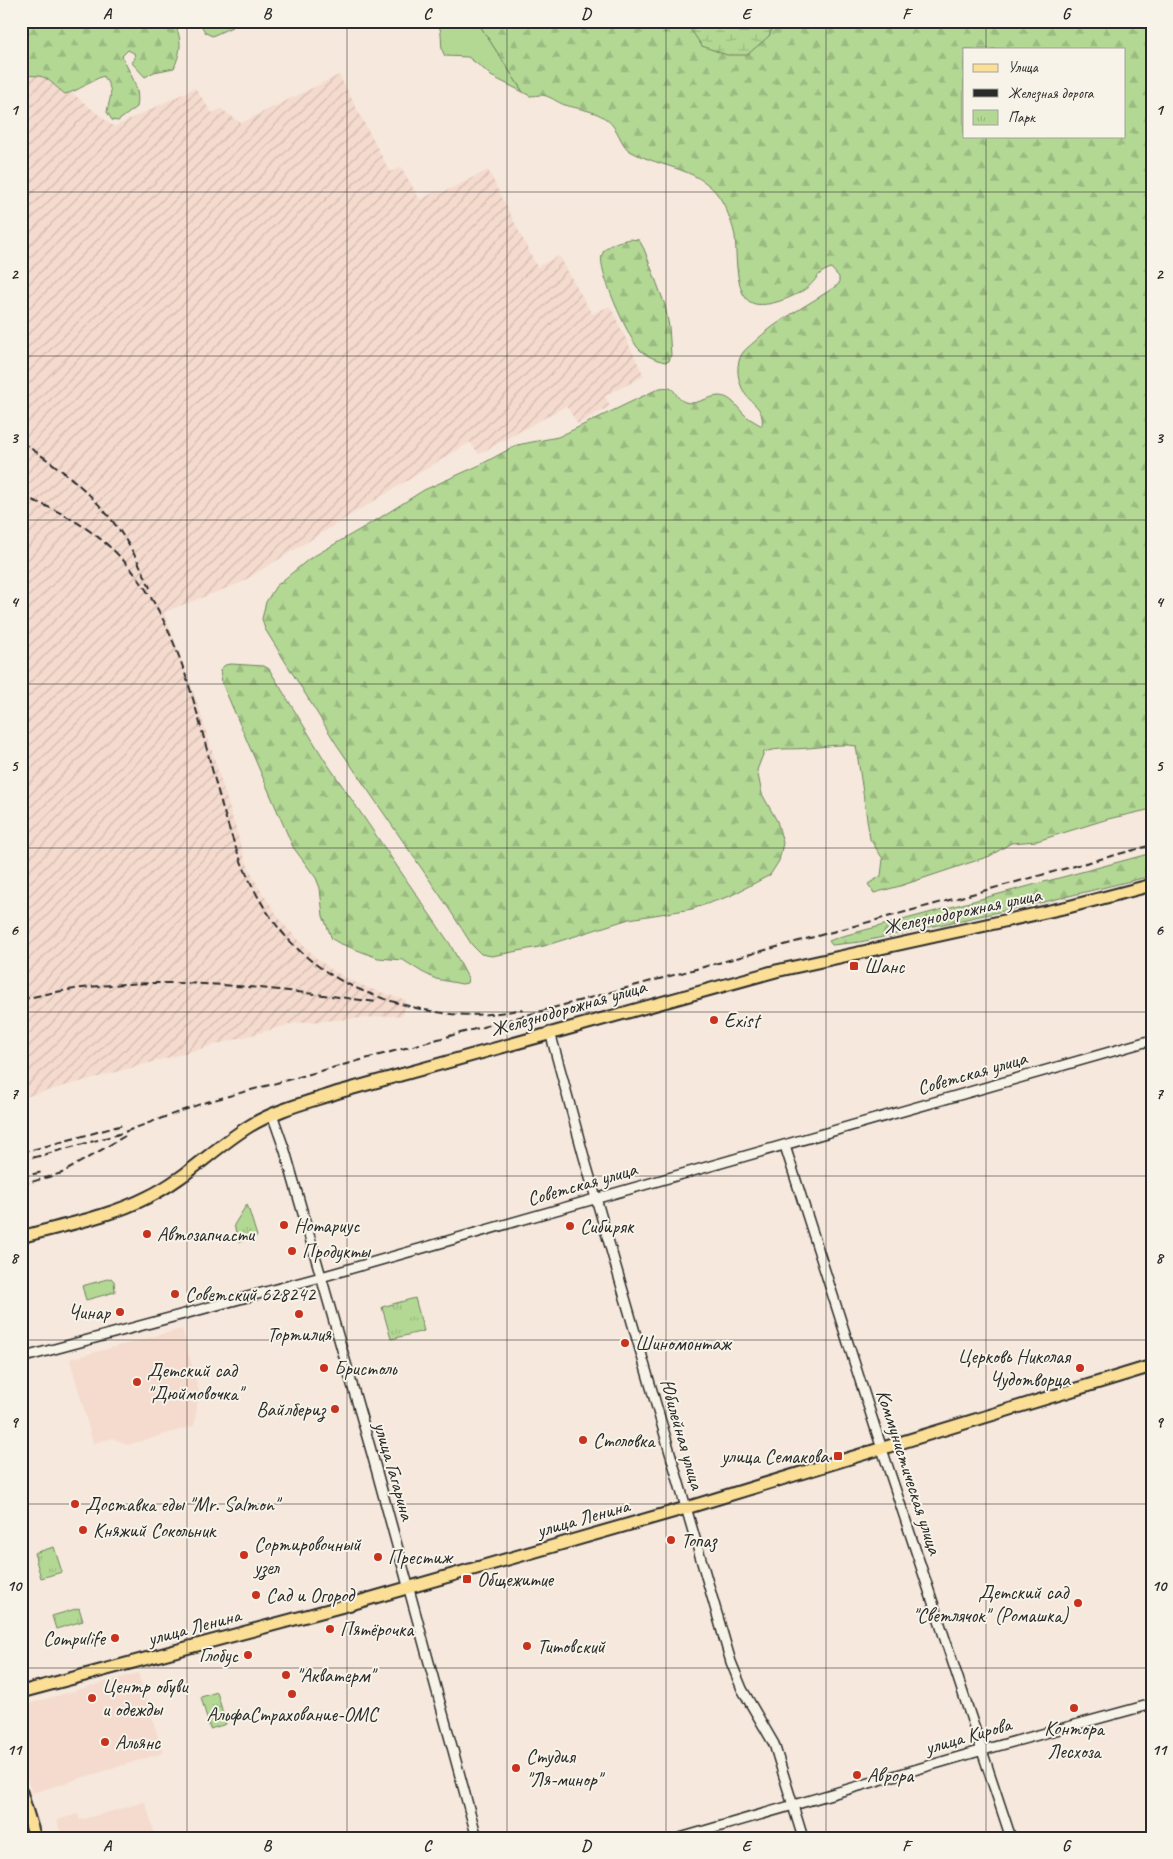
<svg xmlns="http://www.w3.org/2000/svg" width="1173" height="1859" font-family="Caveat,sans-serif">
	<defs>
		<pattern id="industrial-furrows" width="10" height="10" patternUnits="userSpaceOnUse" patternTransform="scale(1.25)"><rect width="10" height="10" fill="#f5dace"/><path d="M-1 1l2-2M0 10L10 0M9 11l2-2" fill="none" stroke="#d2bbb1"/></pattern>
		<pattern id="forest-firs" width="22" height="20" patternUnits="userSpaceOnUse" patternTransform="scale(1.25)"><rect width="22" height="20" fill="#b3d894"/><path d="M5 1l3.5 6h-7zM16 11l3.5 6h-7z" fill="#9aba80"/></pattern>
		<pattern id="wetland-marsh" width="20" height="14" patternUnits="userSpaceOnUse" patternTransform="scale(1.25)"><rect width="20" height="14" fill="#b3d894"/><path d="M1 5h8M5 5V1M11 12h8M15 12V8" fill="none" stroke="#9aba80"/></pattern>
		<pattern id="park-tufts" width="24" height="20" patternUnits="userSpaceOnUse" patternTransform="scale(1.25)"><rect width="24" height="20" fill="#b3d894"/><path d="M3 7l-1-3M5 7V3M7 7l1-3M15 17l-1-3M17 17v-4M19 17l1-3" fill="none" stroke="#9aba80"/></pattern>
	</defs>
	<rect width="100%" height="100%" fill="#f6e8dc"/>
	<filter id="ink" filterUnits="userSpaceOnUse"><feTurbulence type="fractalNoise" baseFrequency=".02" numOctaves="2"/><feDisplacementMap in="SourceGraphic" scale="10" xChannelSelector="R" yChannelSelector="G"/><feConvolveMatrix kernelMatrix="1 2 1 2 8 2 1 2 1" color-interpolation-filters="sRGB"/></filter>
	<g filter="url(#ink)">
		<path fill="#f5dace" d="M182,1329L199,1392L194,1426L127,1445L113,1438L93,1443L70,1359Z
			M138,1673L163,1753L32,1793L21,1762V1706Z
			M145,1802L156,1838H62L57,1820L78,1814L80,1820Z"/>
		<path fill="url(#industrial-furrows)" d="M339,75L390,172L401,167L420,200L435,192L442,193L488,170L537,267L559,256L592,314L610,306L644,376L605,396L610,406L578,424L566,406L479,454L470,442L240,583L164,612L198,705L245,859L257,885L284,925L315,957L330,969L348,979L368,988L406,1000L403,1015L295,1023L21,1098V76H42L49,79L57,88L65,94L72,93L114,127L195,88L212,113L221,109L241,123Z"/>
		<path fill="#b3d894" stroke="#6f8260" d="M437,21H477L523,92L491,76L485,70L468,57L445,56C438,45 445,36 437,21Z"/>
		<path fill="url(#forest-firs)" stroke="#6f8260" fill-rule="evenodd" d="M21,21H174C182,41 182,48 174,68L154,72L145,77L132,63L135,58L134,53L128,50L122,56C129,73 141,87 137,107L118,121L112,120L107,112C110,96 115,91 103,76C90,81 79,91 65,94C45,79 50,74 21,76V42L28,36L29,32L21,26Z
			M198,21H236L232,27L212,36L206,33Z
			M477,21H560L563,23L584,21H685L687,23L769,36L775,21H1152V809L1108,819L1037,841L1011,843L990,856L900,886L874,893L868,884L881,876L883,859L870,839L856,746C840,743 824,747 808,748C791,750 781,747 764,752L757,770L762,794L777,821L783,843L779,861L770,875L730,896L692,909L629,919L544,946L492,956L481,954L472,945L446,904L337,745L265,629L262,619L266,602L276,586L309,559L378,519L424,490L480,465L517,445L558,437L660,388C679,385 672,397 685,402C696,406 708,396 719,396C732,396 737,408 746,416C751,420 757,423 762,426C765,405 748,404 742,388C737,377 736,364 742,354C744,350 750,346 753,343C778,319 811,304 839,284V277L831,268C815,274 819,278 808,287C797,296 766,309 752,303C734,295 737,252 735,236C733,226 728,212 723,203C704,167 662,169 630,151C622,146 619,133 613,126C602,111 582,110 565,105C558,103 549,95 541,95C538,95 533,96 530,96L523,92ZM964,49H1124V136H964Z
			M630,239L639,240L644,249L665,305L669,327L671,355L669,361L665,362C656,360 644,355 638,348C628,336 597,269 602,255C605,244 621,241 630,239Z
			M231,664L264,666L269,669L324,759L450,944L468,978L467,983L462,984L436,979L422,972L403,960L378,958L339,943L332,939L323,916L320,888L316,878L293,847L222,683L220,670L225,665Z
			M1152,853V875L1147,877L1040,903L860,942L832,945L829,941L839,937Z"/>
		<path fill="url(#wetland-marsh)" stroke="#6f8260" d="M685,21H775L769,36L747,55H727L702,46Z"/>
		<path fill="url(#park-tufts)" stroke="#6f8260" d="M247,1204L257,1236L239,1242L234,1225Z
			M111,1278L114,1281L115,1292L86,1300L82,1286Z
			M415,1298L424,1331L391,1339L382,1307Z
			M54,1547L62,1572L41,1578L34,1553Z
			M79,1608L83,1621L56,1629L52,1616Z
			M217,1692L226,1724L210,1729L201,1697Z"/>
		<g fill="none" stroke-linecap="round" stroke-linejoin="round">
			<g stroke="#2b2b2b" stroke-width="12">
				<path id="minor" d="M550,1032L584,1157L731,1662L742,1689L774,1744L803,1838
					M272,1114L285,1151L372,1454L477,1838
					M785,1146L882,1449L1011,1838
					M21,1358L321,1277L1152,1040
					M680,1838L983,1750L1152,1704"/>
			</g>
			<g stroke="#2b2b2b" stroke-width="15">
				<path id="major" d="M21,1237C64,1225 109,1217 148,1197C185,1179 213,1149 248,1127C275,1110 308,1102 339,1092L776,971L1068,907L1152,885
					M21,1692L351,1604L686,1508L1152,1366
					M21,1792L35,1838"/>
			</g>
			<use href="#minor" stroke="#f7f3e8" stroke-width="9"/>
			<use href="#major" stroke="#fbdf96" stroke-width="11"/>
			<path stroke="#2b2b2b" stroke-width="2" stroke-dasharray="8 4" stroke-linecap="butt" d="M21,442C83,482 122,519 150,588
				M21,496C62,510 103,535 130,568C240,701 184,934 382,998C433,1015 470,1020 523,1009
				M21,1000C137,969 261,987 377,1002
				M21,1153L123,1125
				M21,1161L116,1135L203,1103L1152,845
				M21,1177L43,1172
				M21,1185L62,1173L125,1136"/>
		</g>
	</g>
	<path fill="none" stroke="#2b2b2b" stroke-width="1" stroke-opacity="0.55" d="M187,21V1838M347,21V1838M507,21V1838M666,21V1838M826,21V1838M986,21V49M986,136V1838M21,192H1152M21,356H1152M21,520H1152M21,684H1152M21,848H1152M21,1012H1152M21,1176H1152M21,1340H1152M21,1504H1152M21,1668H1152"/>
	<g fill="#c8321e" stroke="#f7f3e8" stroke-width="2">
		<rect x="849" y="961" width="10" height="10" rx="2.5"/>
		<circle cx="714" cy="1020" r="5"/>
		<circle cx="284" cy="1225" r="5"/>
		<circle cx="570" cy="1226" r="5"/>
		<circle cx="147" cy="1234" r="5"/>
		<circle cx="292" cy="1251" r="5"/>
		<circle cx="175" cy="1294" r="5"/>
		<circle cx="120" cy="1312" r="5"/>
		<circle cx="299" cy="1314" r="5"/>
		<circle cx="625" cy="1343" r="5"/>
		<circle cx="324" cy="1368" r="5"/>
		<circle cx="1080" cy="1368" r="5"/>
		<circle cx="137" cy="1382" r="5"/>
		<circle cx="335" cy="1409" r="5"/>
		<circle cx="583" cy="1440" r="5"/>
		<rect x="833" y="1451" width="10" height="10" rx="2.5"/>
		<circle cx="75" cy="1504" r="5"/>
		<circle cx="83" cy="1530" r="5"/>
		<circle cx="671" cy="1540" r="5"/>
		<circle cx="244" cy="1555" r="5"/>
		<circle cx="378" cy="1557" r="5"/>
		<rect x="462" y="1574" width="10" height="10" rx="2.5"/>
		<circle cx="256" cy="1595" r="5"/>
		<circle cx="1078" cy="1603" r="5"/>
		<circle cx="330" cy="1629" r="5"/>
		<circle cx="115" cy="1638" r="5"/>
		<circle cx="527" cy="1646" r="5"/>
		<circle cx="248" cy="1655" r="5"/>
		<circle cx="286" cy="1675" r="5"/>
		<circle cx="292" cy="1694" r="5"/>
		<circle cx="92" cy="1698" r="5"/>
		<circle cx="1074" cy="1708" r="5"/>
		<circle cx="105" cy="1742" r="5"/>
		<circle cx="516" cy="1768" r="5"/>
		<circle cx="857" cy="1775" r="5"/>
	</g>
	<g text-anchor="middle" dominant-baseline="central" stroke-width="4" stroke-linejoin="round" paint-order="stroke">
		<g font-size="20" fill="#2b2b2b" stroke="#f7f3e8">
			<text transform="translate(962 911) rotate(-12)">Железнодорожная улица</text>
			<text transform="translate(568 1008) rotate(-16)">Железнодорожная улица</text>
			<text transform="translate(972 1073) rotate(-16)">Советская улица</text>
			<text transform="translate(582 1184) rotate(-16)">Советская улица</text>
			<text transform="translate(682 1434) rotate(74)">Юбилейная улица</text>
			<text transform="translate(394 1471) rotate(74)">улица Гагарина</text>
			<text transform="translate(909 1472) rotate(72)">Коммунистическая улица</text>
			<text transform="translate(583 1518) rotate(-16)">улица Ленина</text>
			<text transform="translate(194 1627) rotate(-15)">улица Ленина</text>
			<text transform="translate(968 1736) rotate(-16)">улица Кирова</text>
		</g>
		<g font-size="20" fill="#2b2b2b" stroke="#f7f3e8" text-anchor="start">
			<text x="864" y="966">Шанс</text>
			<text x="724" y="1020">Exist</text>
			<text x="294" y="1225">Нотариус</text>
			<text x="580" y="1226">Сибиряк</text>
			<text x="157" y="1234">Автозапчасти</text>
			<text x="302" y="1251">Продукты</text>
			<text x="185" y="1294">Советский 628242</text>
			<text x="110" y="1312" text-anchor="end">Чинар</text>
			<text x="299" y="1334" text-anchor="middle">Тортилия</text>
			<text x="635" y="1343">Шиномонтаж</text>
			<text x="1070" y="1356" text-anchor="end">Церковь Николая<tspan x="1070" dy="23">Чудотворца</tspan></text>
			<text x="334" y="1368">Бристоль</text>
			<text x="147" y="1370">Детский сад<tspan x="147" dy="23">"Дюймовочка"</tspan></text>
			<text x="325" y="1409" text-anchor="end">Вайлбериз</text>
			<text x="593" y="1440">Столовка</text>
			<text x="828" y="1456" text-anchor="end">улица Семакова</text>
			<text x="85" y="1504">Доставка еды "Mr. Salmon"</text>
			<text x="93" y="1530">Княжий Сокольник</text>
			<text x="681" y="1540">Топаз</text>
			<text x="254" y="1544">Сортировочный<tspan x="254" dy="23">узел</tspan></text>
			<text x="388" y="1557">Престиж</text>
			<text x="477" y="1579">Общежитие</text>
			<text x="1068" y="1592" text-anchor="end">Детский сад<tspan x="1068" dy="23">"Светлячок" (Ромашка)</tspan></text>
			<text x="266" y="1595">Сад и Огород</text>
			<text x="340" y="1629">Пятёрочка</text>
			<text x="105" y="1638" text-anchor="end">Compulife</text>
			<text x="537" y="1646">Титовский</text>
			<text x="238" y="1655" text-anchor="end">Глобус</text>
			<text x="296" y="1675">"Акватерм"</text>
			<text x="102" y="1686">Центр обуви<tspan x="102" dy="23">и одежды</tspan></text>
			<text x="292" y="1714" text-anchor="middle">АльфаСтрахование-ОМС</text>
			<text x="1074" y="1728" text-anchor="middle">Контора<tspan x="1074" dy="23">Лесхоза</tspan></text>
			<text x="115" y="1742">Альянс</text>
			<text x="526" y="1756">Студия<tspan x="526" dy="23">"Ля-минор"</tspan></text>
			<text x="867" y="1775">Аврора</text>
		</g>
	</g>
	<rect width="1173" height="1859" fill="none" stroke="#f7f3e8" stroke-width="55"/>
	<rect x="963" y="48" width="162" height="90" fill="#f7f3e8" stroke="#a5a39c"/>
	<rect x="973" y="64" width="25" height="8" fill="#fbdf96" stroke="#a5a39c"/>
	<text x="1008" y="72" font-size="15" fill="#2b2b2b">Улица</text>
	<rect x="973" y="89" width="25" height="8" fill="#2b2b2b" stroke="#a5a39c"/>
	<text x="1008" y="98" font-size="15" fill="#2b2b2b">Железная дорога</text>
	<rect x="973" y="110" width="25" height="15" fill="url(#park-tufts)" stroke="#a5a39c"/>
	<text x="1008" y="122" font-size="15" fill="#2b2b2b">Парк</text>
	<rect x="28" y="28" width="1118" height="1804" fill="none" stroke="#2b2b2b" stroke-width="2"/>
	<g font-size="16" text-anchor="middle" font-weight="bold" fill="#2b2b2b">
		<text x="107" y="19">A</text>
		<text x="267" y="19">B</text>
		<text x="427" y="19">C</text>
		<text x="586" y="19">D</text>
		<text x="746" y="19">E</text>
		<text x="906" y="19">F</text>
		<text x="1066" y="19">G</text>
		<text x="14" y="115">1</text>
		<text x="1159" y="115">1</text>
		<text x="14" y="279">2</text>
		<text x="1159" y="279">2</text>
		<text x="14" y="443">3</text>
		<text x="1159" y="443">3</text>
		<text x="14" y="607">4</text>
		<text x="1159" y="607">4</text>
		<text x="14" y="771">5</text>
		<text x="1159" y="771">5</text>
		<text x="14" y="935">6</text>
		<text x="1159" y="935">6</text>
		<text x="14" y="1099">7</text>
		<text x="1159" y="1099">7</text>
		<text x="14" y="1263">8</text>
		<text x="1159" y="1263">8</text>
		<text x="14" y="1427">9</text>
		<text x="1159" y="1427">9</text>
		<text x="14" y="1591">10</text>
		<text x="1159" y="1591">10</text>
		<text x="14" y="1755">11</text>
		<text x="1159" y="1755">11</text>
		<text x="107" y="1851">A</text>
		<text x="267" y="1851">B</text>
		<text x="427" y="1851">C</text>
		<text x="586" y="1851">D</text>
		<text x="746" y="1851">E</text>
		<text x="906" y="1851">F</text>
		<text x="1066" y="1851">G</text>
	</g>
</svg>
